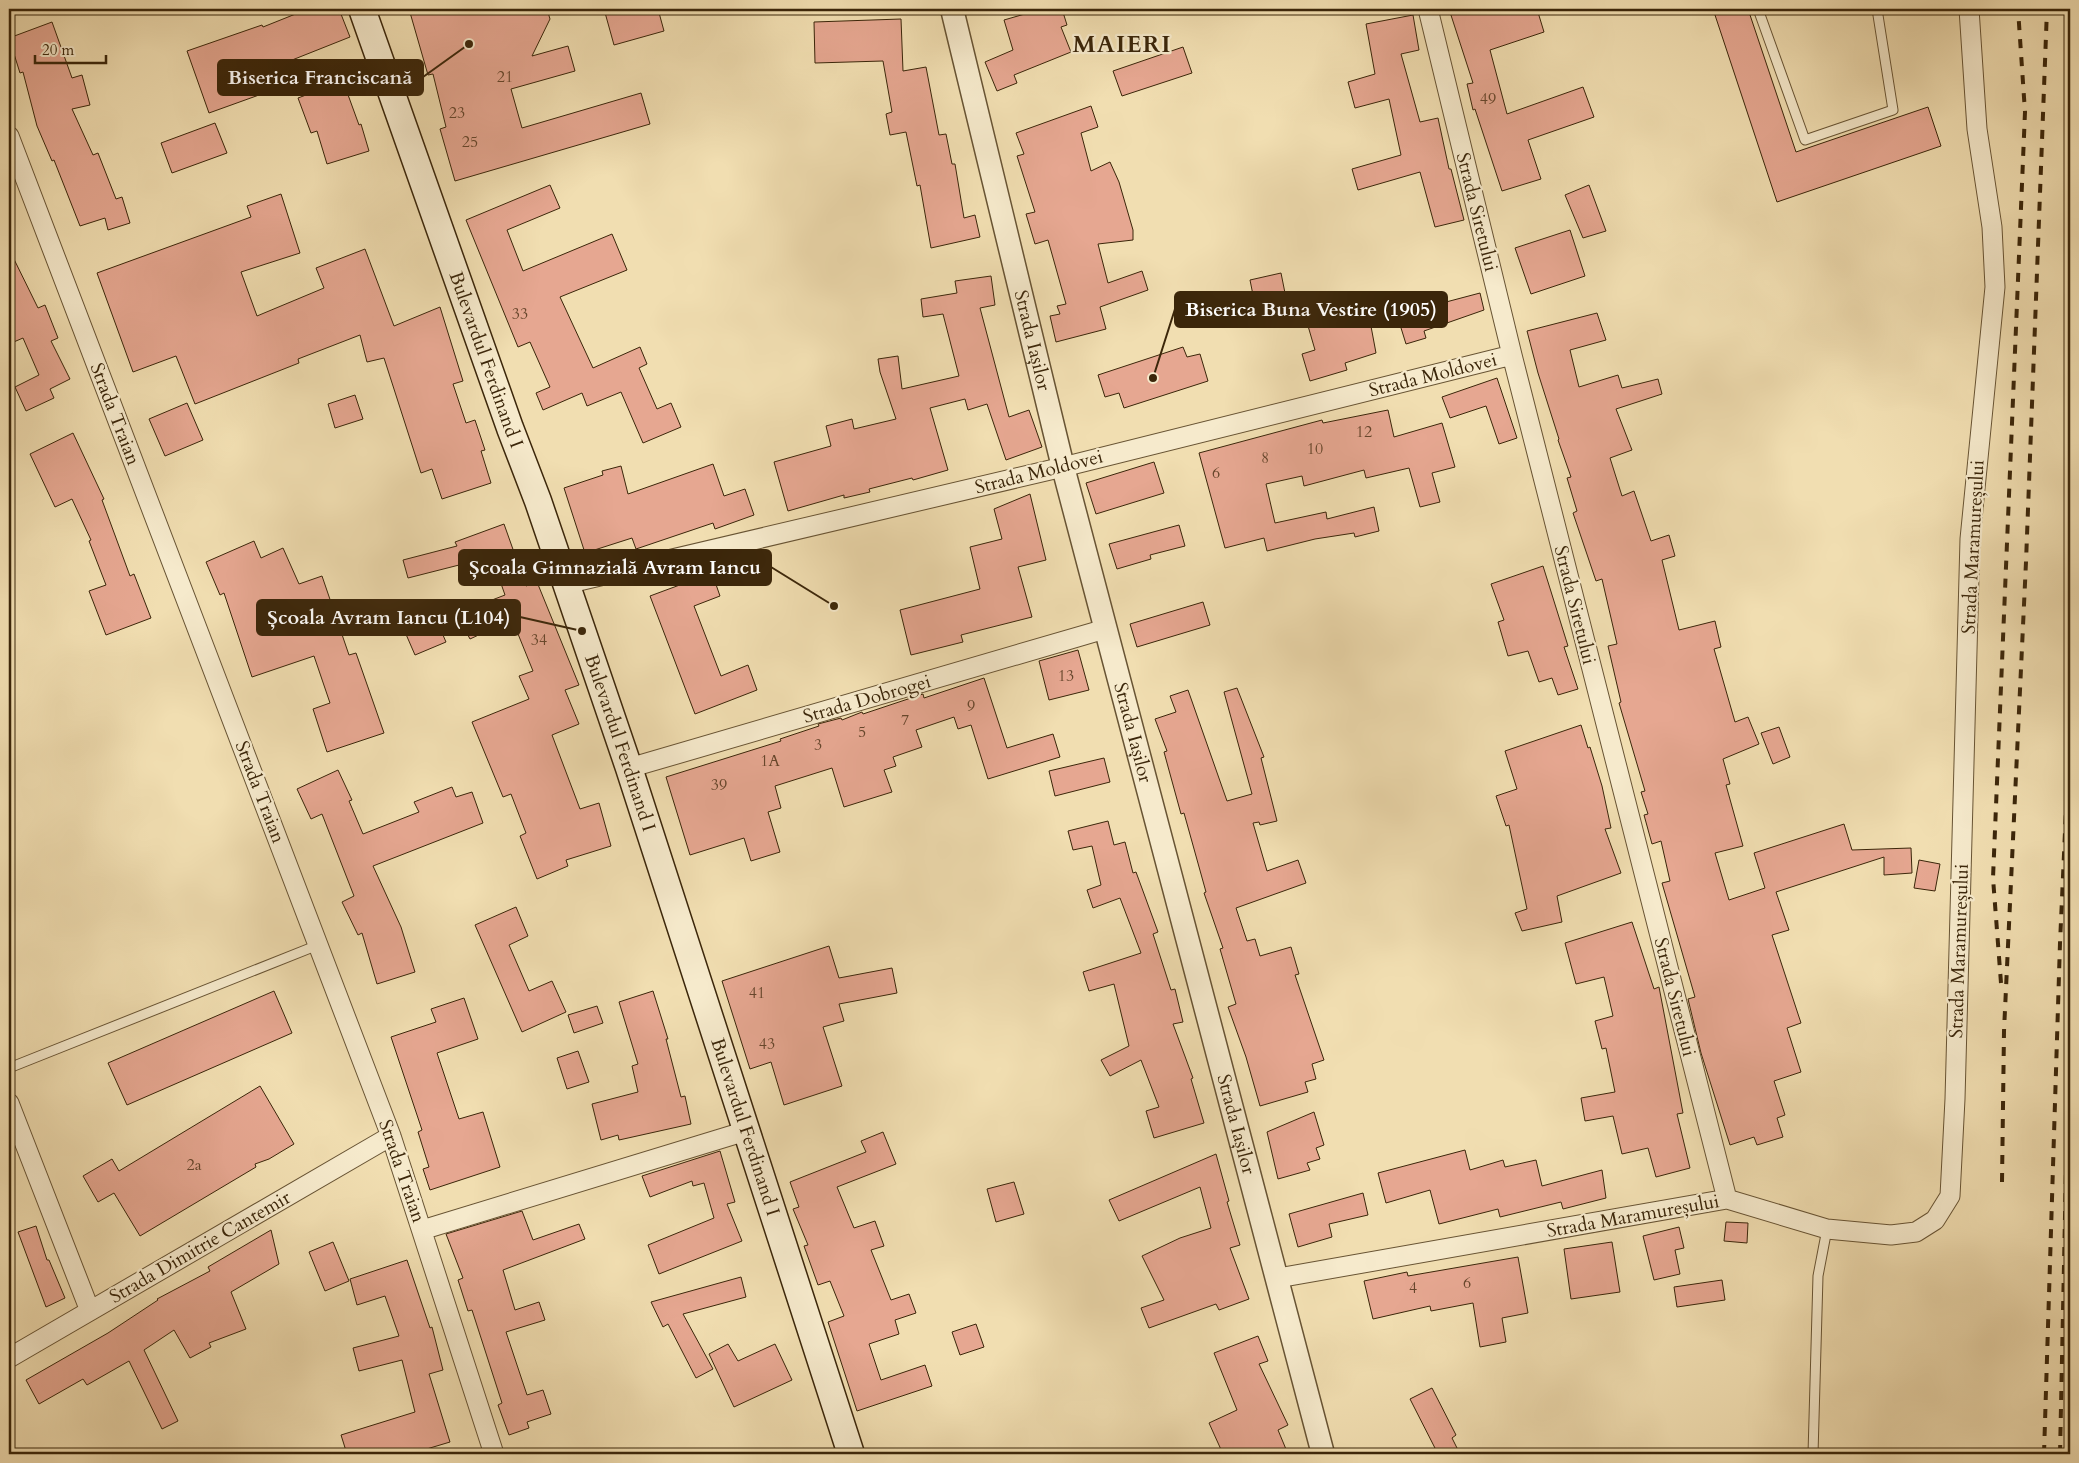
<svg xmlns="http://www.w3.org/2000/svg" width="2079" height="1463" font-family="Cardo,serif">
	<rect width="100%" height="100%" fill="#f1deb1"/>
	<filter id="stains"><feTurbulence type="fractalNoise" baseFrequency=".004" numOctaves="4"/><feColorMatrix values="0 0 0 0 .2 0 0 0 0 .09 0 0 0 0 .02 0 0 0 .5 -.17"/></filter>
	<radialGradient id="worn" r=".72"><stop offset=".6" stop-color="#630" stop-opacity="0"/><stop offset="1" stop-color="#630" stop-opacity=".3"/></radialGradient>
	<path fill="#e6a791" stroke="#3b260a" d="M308,9H339L350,37L277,66L284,86L209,113L187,51L262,25L263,27Z
		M409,9H547L550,19L532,56L568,46L575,71L511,89L522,128L641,93L650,124L455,181L440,129L446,127L433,74L428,75Z
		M604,9H658L664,31L614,45Z
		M1042,9H1062L1067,25L1061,27L1071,52L1014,75L1017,83L997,91L985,62L1013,50L1004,20Z
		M1449,9H1537L1544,32L1490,50L1507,114L1583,87L1594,117L1528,140L1541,179L1502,191L1475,109L1473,110L1467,84L1473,83Z
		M1713,9H1748L1796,152L1928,107L1941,146L1777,202Z
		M1413,15L1419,50L1401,54L1420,122L1438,118L1449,169H1451L1464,220L1435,227L1420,172L1358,190L1352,169L1401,155L1389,99L1355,108L1348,82L1375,74L1366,24Z
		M901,19L903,71L926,67L939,135L946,134L952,164H955L964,218L975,215L980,237L931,248L920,185L917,186L906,132L890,135L886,114L892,112L883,61L815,63L814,22Z
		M52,22L72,78L82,75L90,105L72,109L93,155L98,153L116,199L122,197L130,223L108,230L105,218L80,226L54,160L52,161L37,126L23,72L20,73L9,38Z
		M1183,47L1192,73L1122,96L1113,71Z
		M343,81L359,125L361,124L369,151L327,164L317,131L311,133L298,98Z
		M1091,106L1098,127L1081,133L1091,171L1110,162L1119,182L1133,230V240L1098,244L1108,283L1142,271L1148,290L1100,307L1106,329L1056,342L1050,316L1060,314L1057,306L1066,304L1048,240L1035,244L1026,214L1035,212L1017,156L1024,154L1016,133Z
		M215,123L227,153L172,173L161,143Z
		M550,185L560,208L507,230L523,271L612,234L627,270L560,297L593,368L640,347L647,364L639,368L657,409L671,403L681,427L643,443L621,392L587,406L582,393L543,410L536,393L550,387L530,342L518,347L466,220Z
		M1589,185L1606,231L1583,238L1565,195Z
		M281,194L300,253L241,272L257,316L324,288L316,268L365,249L394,326L440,307L463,381L453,384L466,423L475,420L485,450L481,451L491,483L442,499L432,469L421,473L384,358L367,362L360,335L298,359L299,363L195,404L176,356L133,372L97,273L251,217L247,206Z
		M1570,230L1585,276L1531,294L1515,248Z
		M9,249L38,308L45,305L58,338L51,341L70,379L50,389L54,398L26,411L15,387L39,375L23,338L9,344Z
		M1281,273L1286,298L1255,305L1250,280Z
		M991,276L995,305L980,308L1009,417L1029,410L1042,447L1006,460L987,404L968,410L965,399L930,408L948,470L913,480L912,478L869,489L870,492L844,498V495L788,511L774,462L831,446L826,426L852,419L854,429L896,419L880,372L878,359L898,356L902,389L959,376L943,314L923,317L921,299L957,293L955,281Z
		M1480,293L1484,310L1424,331L1426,338L1406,344L1397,315Z
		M1351,306L1357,325L1370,321L1376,353L1345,363L1347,370L1310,381L1302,354L1315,350L1306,319Z
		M1597,313L1606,340L1570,350L1579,387L1618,375L1622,388L1658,379L1662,394L1616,409L1632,450L1610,458L1622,496L1634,491L1651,541L1669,535L1675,556L1662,560L1679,630L1715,621L1721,647L1714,649L1735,722L1748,717L1759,744L1723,759L1730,784L1726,785L1743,846L1715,853L1729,900L1765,888L1754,853L1844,824L1852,850L1911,848L1912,873L1884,875V857L1776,892L1789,930L1772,935L1801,1023L1787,1028L1801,1072L1774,1081L1785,1115L1777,1118L1783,1137L1757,1145L1754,1137L1730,1145L1701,1053L1688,999L1695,997L1662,883L1670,881L1661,841L1652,844L1644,815L1648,814L1641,792L1645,791L1619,703L1621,702L1608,646L1617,644L1602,579L1596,581L1573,513L1577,511L1567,478L1571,477L1558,440L1559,439L1538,373L1527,331Z
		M1183,347L1187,357L1200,354L1208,381L1124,408L1119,393L1105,397L1098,375Z
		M1497,378L1517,438L1499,444L1486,406L1450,418L1442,397Z
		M355,395L363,419L335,428L328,404Z
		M187,403L203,440L165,456L149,419Z
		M1388,410L1394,437L1442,423L1455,467L1432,473L1440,502L1420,507L1409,468L1366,478L1364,470L1304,486L1302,476L1266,484L1275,523L1326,512L1327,519L1374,507L1379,531L1355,537L1354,533L1315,539L1267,551L1264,538L1225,548L1199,453L1322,420L1323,423Z
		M73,433L104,499L102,500L130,576L134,574L151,618L106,635L89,591L106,585L89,541L91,540L72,499L55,507L30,454Z
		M1154,462L1164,493L1096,514L1086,483Z
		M713,464L724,496L745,489L754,515L715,529L713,523L636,549L632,538L585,553L564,488L603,475L602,471L621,466L628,494Z
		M1030,494L1046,560L1018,567L1032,617L961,635L963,642L911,655L900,610L980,589L970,547L1002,539L994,509Z
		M504,524L526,586L537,582L579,685L565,690L579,724L552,735L580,809L599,803L611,846L566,860L568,866L537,879L520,836L526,833L511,794L503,797L472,722L529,699L519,676L533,671L516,629L506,633L502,624L470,639L461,622L494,605L492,600L505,595L492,558L465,568L463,564L408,578L403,560L457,546L455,542Z
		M1179,525L1185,546L1150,555L1151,559L1117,569L1109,544Z
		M254,541L261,558L283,548L299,584L322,576L349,655L356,653L384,733L327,752L313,709L330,703L314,656L252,677L224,593L220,595L206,562Z
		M1543,566L1568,646L1564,647L1578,689L1558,695L1552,678L1539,682L1528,651L1508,656L1498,622L1504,620L1491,584Z
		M712,573L720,596L694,606L721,676L748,665L757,690L695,714L650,596Z
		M1203,602L1210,625L1137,647L1130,624Z
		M436,619L446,642L415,655L405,632Z
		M1078,650L1089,690L1049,700L1039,661Z
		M984,678L1007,748L1053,734L1060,757L988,779L971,725L958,729L954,717L916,730L922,747L893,757L896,766L884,770L892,792L844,807L832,768L775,786L781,808L768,812L780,852L751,861L744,838L690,855L666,777L781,741L780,739L819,726L818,724L841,718L842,720L862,712L863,714L923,694L924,698Z
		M1237,688L1264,757L1261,758L1277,821L1260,825L1259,822L1253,823L1267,871L1298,860L1306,883L1236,908L1247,941L1255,939L1260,956L1291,947L1299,974L1295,975L1324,1060L1312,1064L1316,1079L1305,1082L1308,1092L1260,1106L1246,1057L1228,1007L1236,1004L1220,949L1223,948L1204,893L1206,892L1184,813L1181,814L1164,752L1167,751L1155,719L1176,712L1170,696L1188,690L1227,801L1252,794L1224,692Z
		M1581,725L1588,748L1590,747L1602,786L1611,828L1605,829L1621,873L1557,896L1562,922L1522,931L1515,913L1527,909L1509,825L1506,826L1496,796L1517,789L1505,751Z
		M1779,727L1790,757L1773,764L1761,733Z
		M1104,758L1110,782L1055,796L1049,771Z
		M338,770L352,800L349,801L363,834L419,812L414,802L452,787L456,797L472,792L483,823L373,866L401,927L415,972L377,984L362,933L358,935L342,902L354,896L322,814L311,819L297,789Z
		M1108,821L1114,845L1125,842L1133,873L1136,872L1158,932L1153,934L1171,990L1175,989L1183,1022L1173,1024L1193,1078L1191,1079L1204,1123L1154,1138L1146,1111L1159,1107L1141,1060L1110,1076L1101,1060L1129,1046L1114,984L1089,991L1083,972L1141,953L1120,898L1093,908L1087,890L1101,885L1092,846L1073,850L1068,831Z
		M1919,860L1940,864L1935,891L1914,888Z
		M516,907L528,936L509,945L529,991L552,981L566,1012L522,1032L475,925Z
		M1632,922L1654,989L1659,987L1683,1113L1677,1114L1690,1168L1656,1177L1648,1148L1622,1154L1613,1116L1585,1121L1581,1098L1615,1092L1606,1048L1602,1049L1595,1021L1613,1016L1604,977L1576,984L1565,943Z
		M829,946L839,978L892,968L897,993L839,1004L844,1021L823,1027L842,1086L784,1105L771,1062L750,1069L722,981Z
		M274,991L292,1033L127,1105L108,1063Z
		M653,991L668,1039H666L681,1097L685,1096L691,1124L619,1140L618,1135L601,1140L592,1104L638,1092L632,1066L638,1064L619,1002Z
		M464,998L478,1039L437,1053L459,1119L483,1112L500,1167L430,1190L423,1169L429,1167L418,1132L422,1130L391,1037L436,1022L431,1009Z
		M597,1006L603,1023L574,1033L568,1015Z
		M578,1051L589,1082L567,1089L557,1058Z
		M260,1086L294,1144L269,1159L255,1164L256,1167L140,1236L114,1193L98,1202L83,1176L112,1159L119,1171Z
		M1314,1112L1324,1145L1316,1148L1320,1159L1307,1163L1310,1170L1278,1179L1267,1132Z
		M883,1132L896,1164L837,1187L854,1228L875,1221L884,1246L871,1250L891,1300L909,1294L916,1313L895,1320L899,1334L869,1344L881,1380L925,1365L932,1386L857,1411L828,1322L844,1316L830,1281L818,1285L804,1246L808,1245L793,1209L799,1207L790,1182L866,1152L861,1141Z
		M1465,1150L1470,1170L1503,1160L1505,1167L1536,1160L1542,1186L1602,1170L1606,1198L1563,1209L1561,1202L1500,1217L1498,1209L1439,1224L1430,1190L1386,1203L1378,1173Z
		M720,1151L735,1202L727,1204L742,1241L659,1274L648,1245L714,1218L704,1183L693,1186L692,1181L650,1197L642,1176Z
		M1216,1154L1229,1201L1227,1202L1240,1245L1230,1248L1249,1299L1219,1310L1216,1304L1149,1328L1141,1308L1164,1300L1142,1256L1180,1238L1211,1228L1200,1187L1119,1221L1109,1200Z
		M1014,1182L1024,1214L996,1222L987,1189Z
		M1363,1193L1368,1215L1329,1224L1332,1237L1298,1247L1289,1214Z
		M522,1211L533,1240L579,1224L585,1239L503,1270L515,1310L539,1302L545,1320L506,1332L527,1395L543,1390L551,1414L527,1422L529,1428L509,1435L498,1405L502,1403L472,1310L468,1311L458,1280L463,1278L446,1234Z
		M1726,1222L1748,1223L1747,1243L1724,1241Z
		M36,1226L47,1260H49L65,1298L46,1307L18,1232Z
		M1679,1227L1684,1248L1675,1250L1680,1274L1654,1280L1643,1236Z
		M271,1230L279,1264L231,1292L246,1329L209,1343L211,1347L190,1358L174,1330L144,1350L178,1421L162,1429L129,1361L87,1385L83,1379L39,1404L26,1380L108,1333L158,1300L157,1299L210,1271L208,1267Z
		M333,1242L349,1281L325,1291L309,1252Z
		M1612,1242L1620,1292L1571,1299L1564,1249Z
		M1518,1257L1528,1313L1502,1318L1506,1342L1480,1347L1473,1303L1431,1311L1430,1306L1373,1319L1364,1281L1407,1272L1408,1276Z
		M407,1260L430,1328L432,1327L443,1370L429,1374L450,1442L410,1454H347L341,1435L415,1412L402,1360L359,1371L353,1348L399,1336L385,1296L357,1305L350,1279Z
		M741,1277L746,1297L683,1314L713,1369L696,1378L668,1324L663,1327L651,1302Z
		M1722,1280L1725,1300L1677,1307L1674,1287Z
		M976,1324L984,1347L960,1355L952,1332Z
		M1258,1336L1268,1361L1259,1364L1288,1425L1278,1430L1288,1454H1223L1209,1423L1237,1410L1214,1353Z
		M728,1344L738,1361L775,1344L792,1380L734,1407L709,1354Z
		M1432,1388L1456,1435L1452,1438L1460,1454H1438L1410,1399Z"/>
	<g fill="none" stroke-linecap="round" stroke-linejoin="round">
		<g stroke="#685434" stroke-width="11">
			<path id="service" d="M1758,9L1805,140L1893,110L1877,9
				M9,1068L318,945
				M1813,1454L1818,1276L1827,1229"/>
		</g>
		<g stroke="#685434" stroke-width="21">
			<path id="minor" d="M1428,9L1512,355L1727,1199
				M9,136L391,1136L494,1454
				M566,584L1063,467L1512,355
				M629,768L1105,629
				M9,1103L90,1311
				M422,1230L746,1131
				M1278,1278L1727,1199L1827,1229L1891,1235L1916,1232L1935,1220L1950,1196L1955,1099L1970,539L1995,287L1992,227L1977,129L1969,9
				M9,1358L391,1136"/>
		</g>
		<g stroke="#685434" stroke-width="25">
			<g id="tertiary">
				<path id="s1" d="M952,9L1063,467L1323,1454"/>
			</g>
		</g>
		<g stroke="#3b260a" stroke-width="29">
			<g id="secondary">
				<path id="s2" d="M362,9L510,428L538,501L629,768L851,1454"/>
			</g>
		</g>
		<use href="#service" stroke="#f6eacc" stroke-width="9"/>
		<use href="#minor" stroke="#f6eacc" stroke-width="19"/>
		<use href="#tertiary" stroke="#f6eacc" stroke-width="22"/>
		<use href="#secondary" stroke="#f6eacc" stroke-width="26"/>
		<path stroke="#3b260a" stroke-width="4" stroke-dasharray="9 9" stroke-linecap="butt" d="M2001,983L1993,878L2025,112L2018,9
			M2002,1182L2004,1031L2026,562L2047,9
			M2066,1425L2069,1454
			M2044,1454L2060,943L2070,721
			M2060,1454L2066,1170L2070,1078"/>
	</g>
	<g text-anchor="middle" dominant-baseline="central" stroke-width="4.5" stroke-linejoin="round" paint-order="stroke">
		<g font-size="16" fill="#66462c">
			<text x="505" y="77">21</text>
			<text x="1488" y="99">49</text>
			<text x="457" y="113">23</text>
			<text x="470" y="142">25</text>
			<text x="520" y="314">33</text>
			<text x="1364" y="432">12</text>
			<text x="1315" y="449">10</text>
			<text x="1265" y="458">8</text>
			<text x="1216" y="473">6</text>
			<text x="539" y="640">34</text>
			<text x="1066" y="676">13</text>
			<text x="971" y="706">9</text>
			<text x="905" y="720">7</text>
			<text x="862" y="732">5</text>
			<text x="818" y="745">3</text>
			<text x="770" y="761">1A</text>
			<text x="719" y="785">39</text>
			<text x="757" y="993">41</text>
			<text x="767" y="1044">43</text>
			<text x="194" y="1165">2a</text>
			<text x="1467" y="1283">6</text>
			<text x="1413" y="1288">4</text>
		</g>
		<g font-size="19" fill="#3b260a" stroke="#f6eacc">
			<text transform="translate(1477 212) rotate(76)">Strada Siretului</text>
			<text stroke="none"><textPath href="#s1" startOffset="341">Strada Iașilor</textPath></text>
			<text stroke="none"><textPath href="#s2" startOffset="372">Bulevardul Ferdinand I</textPath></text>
			<text transform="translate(1433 375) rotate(-14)">Strada Moldovei</text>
			<text transform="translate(115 414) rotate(69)">Strada Traian</text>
			<text transform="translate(1039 472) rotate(-14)">Strada Moldovei</text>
			<text transform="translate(1973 547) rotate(-87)">Strada Maramureșului</text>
			<text transform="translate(1575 605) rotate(76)">Strada Siretului</text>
			<text transform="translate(867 699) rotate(-16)">Strada Dobrogei</text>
			<text stroke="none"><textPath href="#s1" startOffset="746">Strada Iașilor</textPath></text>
			<text stroke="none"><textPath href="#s2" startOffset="778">Bulevardul Ferdinand I</textPath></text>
			<text transform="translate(260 792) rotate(69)">Strada Traian</text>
			<text transform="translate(1959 951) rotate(-88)">Strada Maramureșului</text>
			<text transform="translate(1675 997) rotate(76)">Strada Siretului</text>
			<text stroke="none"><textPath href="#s1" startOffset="1151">Strada Iașilor</textPath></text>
			<text stroke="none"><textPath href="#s2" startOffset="1182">Bulevardul Ferdinand I</textPath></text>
			<text transform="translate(402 1171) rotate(71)">Strada Traian</text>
			<text transform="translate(1633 1216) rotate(-10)">Strada Maramureșului</text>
			<text transform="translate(200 1247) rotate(-30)">Strada Dimitrie Cantemir</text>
		</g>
		<g font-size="24" font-weight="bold" letter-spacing="1" fill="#3b260a" stroke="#f6eacc">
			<text x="1122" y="44">MAIERI</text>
		</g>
	</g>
	<path fill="none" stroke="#3b260a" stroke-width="2" d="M469 44L423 77M1153 378L1175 309M834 606L771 567M582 631L520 617"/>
	<g fill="#3b260a" stroke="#f6eacc" stroke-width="2">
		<circle cx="469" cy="44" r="5"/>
		<circle cx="1153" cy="378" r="5"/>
		<circle cx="834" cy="606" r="5"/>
		<circle cx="582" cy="631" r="5"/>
	</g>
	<g fill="#3b260a" stroke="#3b260a" stroke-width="2">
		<rect x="218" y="60" width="205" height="35" rx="5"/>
		<rect x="1175" y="292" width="272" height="35" rx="5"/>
		<rect x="459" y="550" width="312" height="35" rx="5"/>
		<rect x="257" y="600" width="263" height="35" rx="5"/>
	</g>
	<g font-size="20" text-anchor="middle" font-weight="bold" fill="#fff">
		<text x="320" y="84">Biserica Franciscană</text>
		<text x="1311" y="316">Biserica Buna Vestire (1905)</text>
		<text x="615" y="574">Școala Gimnazială Avram Iancu</text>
		<text x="389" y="624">Școala Avram Iancu (L104)</text>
	</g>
	<rect width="2079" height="1463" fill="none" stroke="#f1deb1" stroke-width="30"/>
	<rect x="10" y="10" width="2059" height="1443" fill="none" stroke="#3b260a" stroke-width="2.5"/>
	<rect x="15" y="15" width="2049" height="1433" fill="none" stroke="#3b260a"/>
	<path d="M35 55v8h71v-8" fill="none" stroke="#3b260a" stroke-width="2.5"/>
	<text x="42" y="55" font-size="15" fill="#3b260a" stroke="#f6eacc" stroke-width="4" paint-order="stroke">20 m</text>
	<rect width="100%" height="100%" filter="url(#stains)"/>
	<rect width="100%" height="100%" fill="url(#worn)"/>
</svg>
